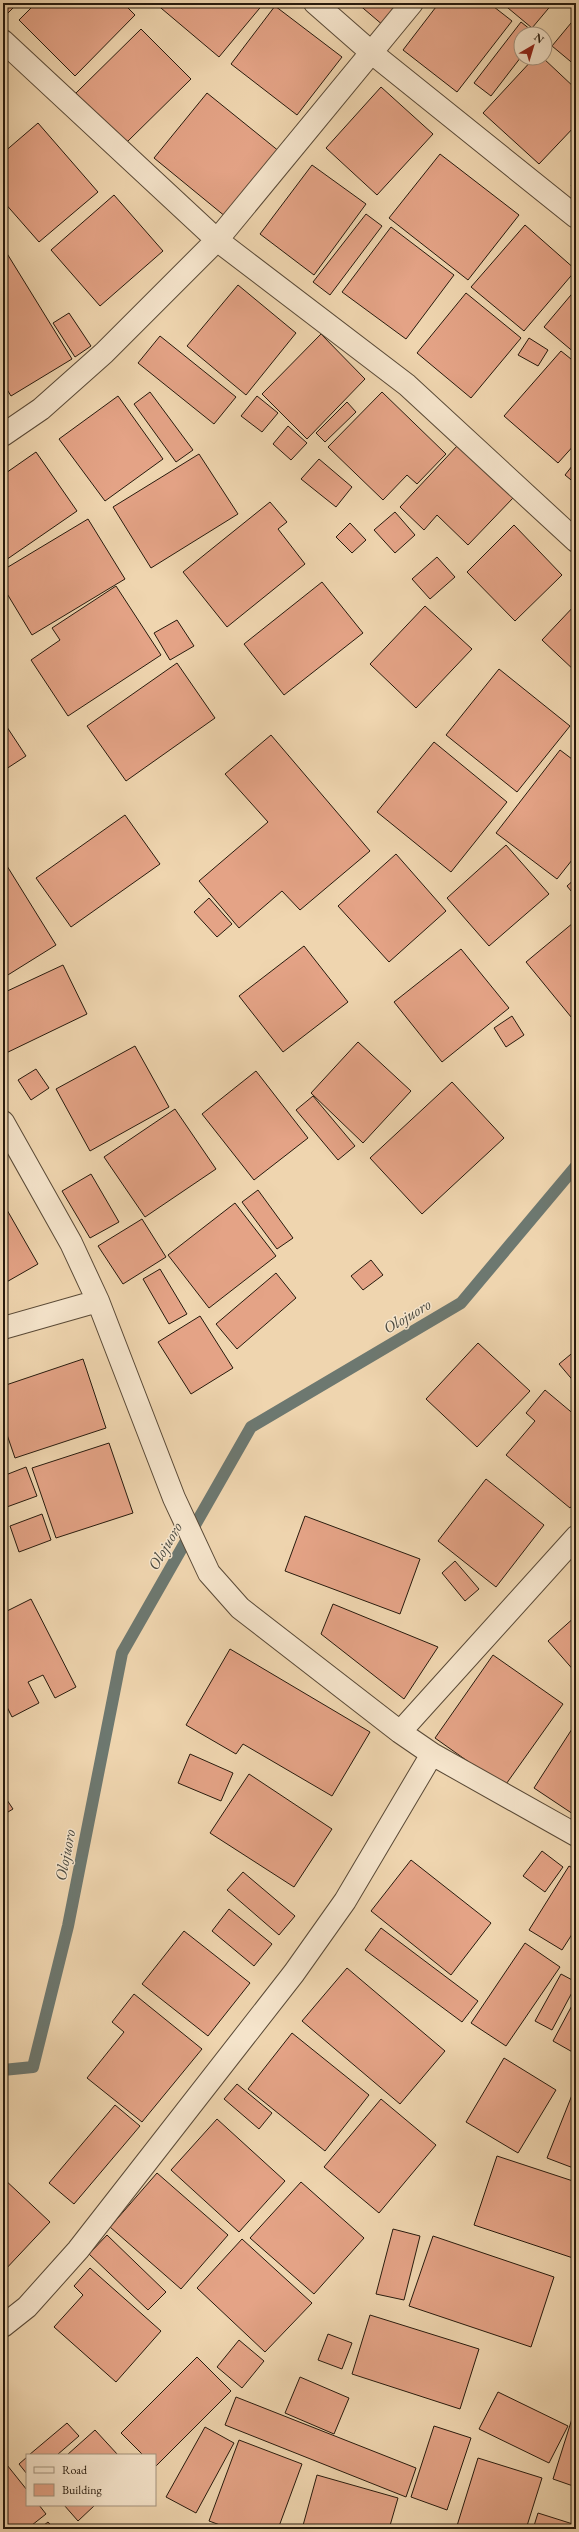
<svg xmlns="http://www.w3.org/2000/svg" width="579" height="2532" font-family="'EB Garamond',serif">
	<rect width="100%" height="100%" fill="#efd5af"/>
	<filter id="stains"><feTurbulence type="fractalNoise" baseFrequency=".005" numOctaves="4"/><feColorMatrix values="0 0 0 0 .2 0 0 0 0 .09 0 0 0 0 .02 0 0 0 .5 -.17"/></filter>
	<radialGradient id="worn" r=".72"><stop offset=".6" stop-color="#630" stop-opacity="0"/><stop offset="1" stop-color="#630" stop-opacity=".3"/></radialGradient>
	<g fill="none" stroke-linecap="round" stroke-linejoin="round">
		<path stroke="#6d7870" stroke-width="12" d="M3,2070L33,2067L68,1926L122,1653L251,1427L461,1303L576,1166"/>
	</g>
	<path fill="#e4a386" stroke="#271a0d" d="M3,3H18L3,18Z
		M36,3H123L135,15L75,76L19,20Z
		M155,3H264L219,57Z
		M357,3H403L384,26Z
		M439,3H489L512,21L457,92L403,50Z
		M502,3H553L532,28Z
		M275,6L342,57L297,115L231,64Z
		M576,17V66L552,46Z
		M521,22L536,34H521V57L491,96L474,83Z
		M141,29L191,79L126,143L76,93Z
		M534,58H543L576,89V125L539,164L483,113Z
		M381,87L433,134L377,195L326,148Z
		M207,93L280,152L226,217L154,158Z
		M38,123L98,192L39,242L3,201V153Z
		M440,154L519,215L468,280L389,218Z
		M312,165L366,204L314,275L260,234Z
		M576,179V189L571,186Z
		M114,195L163,251L100,306L51,250Z
		M366,214L382,226L330,295L313,282Z
		M525,225L576,270L524,331L471,287Z
		M391,227L454,275L406,339L342,292Z
		M3,247L72,359L11,396L3,383Z
		M238,285L296,333L246,395L187,346Z
		M576,289V354L544,327Z
		M466,293L521,338L471,398L417,353Z
		M69,313L91,346L75,357L53,323Z
		M321,334L365,379L307,439L262,394Z
		M160,336L236,397L214,424L138,363Z
		M529,338L548,350L538,366L518,355Z
		M561,351L576,363V443L558,463L504,416Z
		M150,392L193,450L176,462L134,404Z
		M382,392L446,454L417,484L407,475L383,500L328,447Z
		M118,396L163,459L105,501L59,439Z
		M257,396L278,413L262,432L241,416Z
		M347,402L356,412L325,442L316,433Z
		M288,426L307,443L291,460L273,444Z
		M458,445L513,498L468,545L437,515L424,530L400,507Z
		M36,452L77,511L3,562V475Z
		M199,454L238,514L151,568L113,507Z
		M319,459L352,487L336,507L301,479Z
		M576,461V484L565,475Z
		M270,502L287,522L278,529L305,564L227,627L183,572Z
		M395,512L415,535L395,553L374,530Z
		M88,519L125,579L32,635L3,587V570Z
		M350,523L366,540L352,553L336,537Z
		M514,525L562,575L515,621L467,572Z
		M437,557L455,577L430,599L412,579Z
		M322,582L363,633L284,695L244,644Z
		M116,586L161,655L68,716L31,660L60,640L52,628Z
		M576,604V672L542,640Z
		M425,606L472,649L416,708L370,664Z
		M177,620L194,646L170,660L154,633Z
		M177,663L215,718L126,781L87,726Z
		M499,669L570,726L517,792L446,735Z
		M3,721L26,756L3,771Z
		M271,735L370,851L300,910L282,891L239,928L199,881L268,822L225,774Z
		M434,742L507,802L451,872L377,812Z
		M560,750L576,762V855L557,879L496,833Z
		M125,815L160,864L71,927L36,878Z
		M506,845L549,894L489,946L447,898Z
		M396,854L446,911L389,962L338,906Z
		M7,866L56,945L3,978V869Z
		M576,878V897L567,886Z
		M209,898L232,924L217,937L194,912Z
		M573,923L576,926V1023L526,962Z
		M304,946L348,1002L283,1052L239,996Z
		M461,949L509,1008L442,1062L394,1002Z
		M63,965L87,1014L4,1054L3,993Z
		M512,1016L524,1035L506,1047L494,1028Z
		M358,1042L411,1091L363,1143L311,1093Z
		M135,1046L169,1107L90,1151L56,1089Z
		M36,1069L49,1088L31,1100L18,1080Z
		M256,1071L308,1138L254,1180L202,1114Z
		M452,1082L504,1138L422,1214L370,1158Z
		M313,1096L355,1146L338,1160L296,1110Z
		M175,1109L216,1169L145,1217L104,1157Z
		M91,1174L119,1222L90,1238L62,1191Z
		M258,1190L293,1238L277,1249L242,1202Z
		M3,1203L38,1264L3,1284Z
		M235,1203L276,1256L209,1308L168,1255Z
		M142,1219L166,1257L123,1284L98,1246Z
		M371,1260L383,1275L363,1290L351,1276Z
		M160,1269L187,1314L169,1324L143,1279Z
		M276,1273L296,1298L237,1349L216,1324Z
		M200,1316L233,1368L191,1394L158,1342Z
		M478,1343L530,1391L477,1447L426,1399Z
		M576,1350V1384L559,1364Z
		M83,1359L106,1428L15,1458L3,1423V1386Z
		M545,1390L576,1416V1501L570,1508L506,1455L535,1421L526,1413Z
		M109,1443L133,1513L56,1538L32,1468Z
		M26,1467L37,1496L4,1508L3,1476Z
		M486,1479L544,1525L496,1587L438,1541Z
		M42,1514L51,1540L19,1552L10,1526Z
		M305,1516L420,1559L400,1614L285,1571Z
		M455,1561L479,1589L465,1601L442,1573Z
		M31,1599L76,1687L55,1698L43,1675L28,1682L39,1703L12,1717L3,1699V1613Z
		M333,1604L438,1647L404,1699L321,1634Z
		M576,1616V1673L548,1641Z
		M230,1649L370,1732L332,1796L243,1744L236,1754L186,1725Z
		M493,1655L563,1704L504,1787L435,1738Z
		M572,1729L576,1731V1816L534,1788Z
		M190,1754L233,1773L221,1801L178,1783Z
		M249,1774L332,1829L294,1887L210,1833Z
		M3,1794L13,1809L3,1815Z
		M542,1851L563,1867L545,1892L523,1876Z
		M411,1860L491,1923L451,1975L371,1911Z
		M569,1866L576,1870V1928L562,1950L529,1930Z
		M243,1872L295,1916L279,1935L227,1890Z
		M229,1909L272,1944L254,1966L212,1931Z
		M381,1928L478,2001L462,2022L365,1950Z
		M184,1931L250,1983L208,2036L142,1984Z
		M525,1943L560,1967L506,2046L471,2023Z
		M347,1968L445,2051L400,2104L302,2021Z
		M561,1974L576,1982V1985L552,2030L535,2021Z
		M134,1994L202,2049L142,2122L87,2078L124,2032L112,2022Z
		M576,1998V2054L553,2041Z
		M292,2033L369,2095L325,2151L248,2089Z
		M504,2058L556,2090L518,2153L466,2122Z
		M237,2084L272,2113L259,2129L224,2099Z
		M576,2085V2169L547,2158Z
		M381,2099L436,2145L379,2213L324,2167Z
		M115,2105L140,2126L74,2204L49,2183Z
		M217,2119L285,2181L239,2232L171,2170Z
		M497,2156L576,2182V2259L474,2225Z
		M157,2173L228,2235L181,2289L110,2227Z
		M3,2178L50,2222L3,2272Z
		M301,2182L364,2238L314,2294L250,2238Z
		M393,2229L420,2236L404,2300L376,2294Z
		M107,2235L166,2292L148,2310L89,2254Z
		M433,2236L554,2277L531,2347L409,2306Z
		M242,2239L312,2303L265,2352L197,2288Z
		M90,2268L161,2331L116,2382L54,2327L83,2295L74,2286Z
		M370,2315L479,2349L460,2409L352,2374Z
		M328,2334L352,2343L342,2369L318,2360Z
		M239,2340L264,2361L242,2388L217,2367Z
		M197,2357L231,2391L155,2467V2455H143L121,2433Z
		M300,2377L349,2398L334,2434L285,2413Z
		M498,2392L568,2426L549,2463L479,2429Z
		M236,2397L416,2468L406,2497L225,2425Z
		M576,2406V2487L553,2479Z
		M67,2423L79,2436L57,2455H29Z
		M434,2426L471,2438L447,2510L411,2497Z
		M205,2427L234,2443L196,2513L166,2497Z
		M95,2430L118,2455H67Z
		M239,2440L302,2464L278,2529H231L209,2521Z
		M27,2457V2474L19,2464Z
		M478,2458L542,2478L526,2529H456Z
		M3,2460L27,2490V2505H39L46,2514L27,2529H3Z
		M317,2475L398,2498L389,2529H302Z
		M64,2505H95L78,2521Z
		M538,2513L576,2525V2529H533Z
		M48,2522L54,2529H39Z"/>
	<g fill="none" stroke-linecap="round" stroke-linejoin="round">
		<g stroke="#594936" stroke-width="24">
			<path id="street" d="M315,3L372,53L576,217
				M3,41L217,240L407,385L576,541
				M3,435L41,409L104,353L217,240L412,3
				M3,1122L71,1243L98,1301L174,1498L209,1573L240,1608L400,1732L432,1754L576,1835
				M3,1328L98,1301
				M400,1732L576,1537
				M3,2326L27,2307L78,2250L294,1973L345,1901L432,1754"/>
		</g>
		<use href="#street" stroke="#f5e4cb" stroke-width="22"/>
	</g>
	<g text-anchor="middle" dominant-baseline="central" stroke-width="3" stroke-linejoin="round" paint-order="stroke">
		<g font-size="16" font-style="italic" fill="#4a493f" stroke="#f5e4cb">
			<text transform="translate(407 1316) rotate(-31)">Olojuoro</text>
			<text transform="translate(165 1546) rotate(-60)">Olojuoro</text>
			<text transform="translate(65 1855) rotate(-79)">Olojuoro</text>
		</g>
	</g>
	<rect width="579" height="2532" fill="none" stroke="#efd5af" stroke-width="16"/>
	<rect x="4" y="4" width="571" height="2524" fill="none" stroke="#271a0d" stroke-width="2"/>
	<rect x="8" y="8" width="563" height="2516" fill="none" stroke="#271a0d"/>
	<rect x="26" y="2454" width="130" height="52" fill="#f5e4cb" stroke="#a3937f"/>
	<rect x="34" y="2467" width="20" height="6" fill="#f5e4cb" stroke="#a3937f"/>
	<text x="62" y="2474" font-size="12" fill="#271a0d">Road</text>
	<rect x="34" y="2484" width="20" height="12" fill="#e4a386" stroke="#a3937f"/>
	<text x="62" y="2494" font-size="12" fill="#271a0d">Building</text>
	<g transform="translate(533 46) rotate(38)"><circle r="19" fill="#f5e4cb" stroke="#a3937f"/>
	<path d="M0-3L7 15L0 10L-7 15Z" fill="#8f2418"/>
	<text y="-6" font-size="11" font-weight="bold" text-anchor="middle" fill="#271a0d">N</text>
	</g>
	<rect width="100%" height="100%" filter="url(#stains)"/>
	<rect width="100%" height="100%" fill="url(#worn)"/>
</svg>
